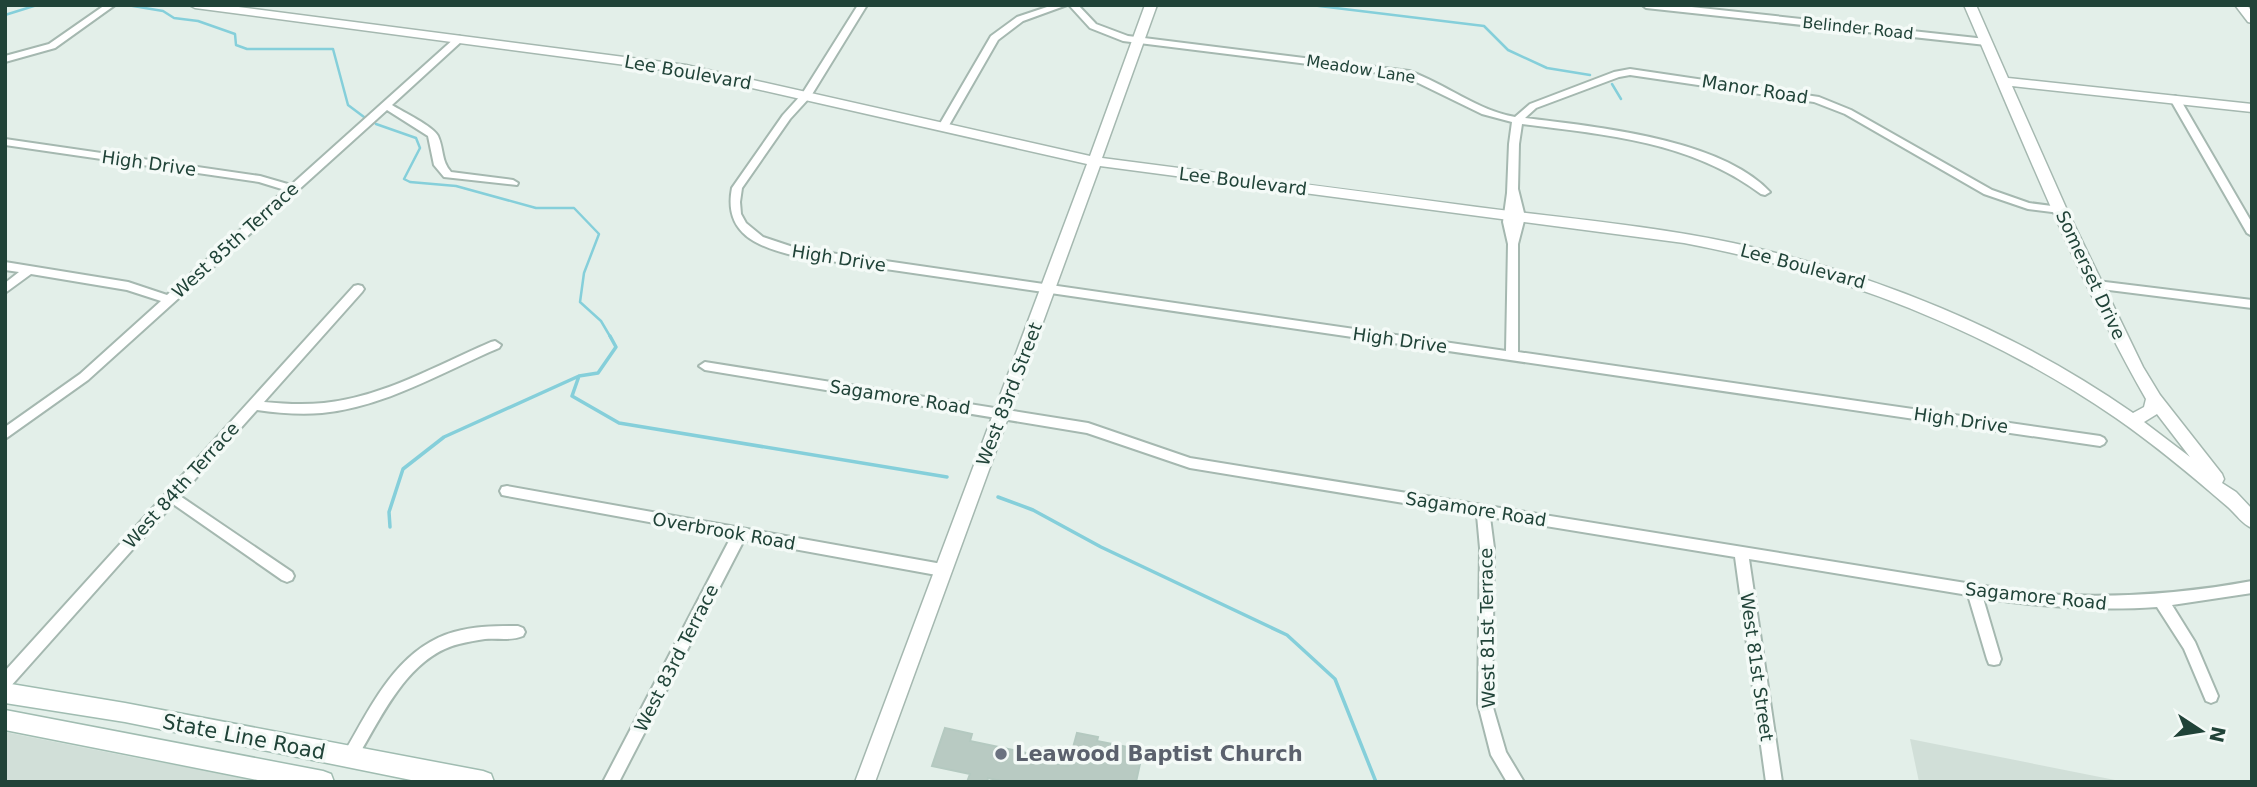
<svg xmlns="http://www.w3.org/2000/svg" width="2257" height="787" font-family="'DejaVu Sans',sans-serif">
	<rect width="100%" height="100%" fill="#e3efe9"/>
	<path fill="#d1dfd8" d="M5,732L132,757L268,782H5Z
		M1910,739L2125,782H1919Z"/>
	<g fill="none" stroke-linecap="round" stroke-linejoin="round">
		<path stroke="#85cfda" stroke-width="2.5" d="M127,5L163,11L174,18L198,21L235,34L236,45L247,49H333L348,105L364,117
			M1311,5L1484,26L1508,50L1547,68L1590,75
			M5,15L37,5
			M1612,84L1621,99
			M376,124L416,138L420,148L404,179L410,182L456,186L536,208H574L599,234L584,273L580,302L601,321L611,338"/>
		<path stroke="#85cfda" stroke-width="3.5" d="M610,336L616,347L598,373L579,376L572,396L619,423L947,477
			M998,497L1033,510L1101,547L1287,635L1335,679L1376,782
			M390,527L389,512L403,469L444,437L579,376"/>
	</g>
	<path fill="#b8cac2" stroke="#b4c9c0" stroke-width="2" d="M945,728L972,734L970,741L1046,757L1045,761L1068,766L1077,733L1098,737L1097,741L1143,750L1136,782H1005L988,778L987,782H967L970,774L932,766Z"/>
	<g fill="none" stroke-linecap="round" stroke-linejoin="round">
		<g stroke="#a5b8b0" stroke-width="4">
			<path id="minor" d="M105,5H115L55,48L5,62V56L49,44Z
				M858,5H867L811,96L790,119L742,188L740,202L741,214L746,223L763,237L796,248L1506,351L1508,244L1503,222L1507,193L1509,144L1512,122L1482,114L1404,76L1123,41L1090,28L1069,5H1078L1096,24L1128,36L1409,71C1446,84 1476,110 1515,117L1530,104L1614,72L1630,69L1819,97L1851,110L1992,190L2029,203L2060,207L2065,210L2060,213L2028,209L1984,194L1845,114L1814,102L1630,75L1619,77L1536,108L1525,118C1595,127 1720,138 1770,192L1765,195L1761,194C1690,141 1607,135 1522,124L1519,144L1518,189L1525,217L1518,244V352L2100,436L2104,438L2106,441L2104,444L2100,446L796,256C758,247 723,234 732,188L783,115L802,94Z
				M1053,5H1067L1023,21L998,40L948,127L947,129H939L938,127L991,36L1017,17Z
				M1642,5H1673L1986,39L1991,42L1986,45L1646,8Z
				M459,36L464,39L462,41L392,105C403,112 433,126 438,136C444,149 441,161 451,172L513,180L518,183L517,185L444,177L434,165L428,136L387,110L88,380L5,439V427L80,374L161,301L127,290L31,274L5,293V283L19,272L5,270V262L128,282L167,295L285,190L259,182L5,145V139L260,176L291,185L456,37Z
				M2175,96L2180,99L2252,223V236L2247,233L2170,99Z
				M2097,281L2252,300V308L2093,288L2091,285Z
				M358,285L362,286L364,289L362,292L264,402C284,404 304,405 324,403C383,397 437,365 491,342L495,341L501,345L499,348C442,372 385,407 322,413C300,415 278,413 257,410L180,496L292,572L294,576L292,580L287,582L282,580L173,504L10,687L5,689V671L354,286Z
				M705,362L1088,423L1190,458L2028,593C2104,599 2177,595 2252,581V593L2172,605L2195,642L2218,696L2216,701L2211,703L2206,701L2184,649L2157,607C2098,611 2041,607 1983,598L2001,659L1999,664L1994,665L1989,664L1987,659L1968,595L1749,559L1782,782H1766L1735,557L1490,517L1494,548L1492,704L1506,752L1524,782H1507L1491,755L1478,704L1480,548L1477,515L1190,468L1087,433L705,370L699,366Z
				M507,486L942,564L947,566L949,570L947,574L942,576L744,540L619,782H603L731,537L507,496L502,495L500,491L502,487Z
				M518,626L523,628L525,632L523,636C511,641 498,638 485,639C477,640 467,642 459,644C406,657 380,721 354,763L349,765L344,763L341,758L344,753C371,707 397,648 454,632C475,626 496,626 518,626Z"/>
		</g>
		<g stroke="#a5b8b0" stroke-width="3">
			<path id="tertiary" d="M189,5H223L686,65L1090,156L1145,5H1157L1102,158C1227,174 1352,190 1477,207C1562,218 1649,225 1733,243C1874,273 2014,330 2133,413L2144,407L2146,399C2075,275 2021,136 1964,5H1976L2008,78L2252,104V112L2012,86L2067,210L2143,367L2160,395L2222,474L2224,479L2222,483L2236,492L2252,509V528C2242,524 2236,514 2228,507C2192,476 2155,445 2116,418C1986,329 1838,272 1684,243L1100,166L875,782H855L1087,164L686,73L195,8ZM2157,414L2190,457L2144,422Z
				M2235,5H2247L2252,12V23L2248,22Z"/>
		</g>
		<g stroke="#a0bcb1" stroke-width="3">
			<path id="secondary" d="M5,683L125,703L483,771L491,774L494,782H421L125,722L5,703Z
				M5,710L323,771L331,774L334,782H268L5,730Z"/>
		</g>
		<use href="#minor" fill="#fff" fill-rule="evenodd"/>
		<use href="#tertiary" fill="#fff" fill-rule="evenodd"/>
		<use href="#secondary" fill="#fff" fill-rule="evenodd"/>
	</g>
	<circle fill="#6b7280" stroke="#f4faf7" stroke-width="2.5" cx="1001" cy="754" r="7"/>
	<g text-anchor="middle" dominant-baseline="central" stroke-width="7" stroke-linejoin="round" paint-order="stroke">
		<g font-size="16" fill="#204338" stroke="#f4faf7">
			<text transform="translate(1858 28) rotate(6)">Belinder Road</text>
			<text transform="translate(1361 69) rotate(9)">Meadow Lane</text>
		</g>
		<g font-size="18" fill="#204338" stroke="#f4faf7">
			<text transform="translate(688 72) rotate(10)">Lee Boulevard</text>
			<text transform="translate(1755 89) rotate(9)">Manor Road</text>
			<text transform="translate(149 163) rotate(8)">High Drive</text>
			<text transform="translate(1243 181) rotate(7)">Lee Boulevard</text>
			<text transform="translate(235 240) rotate(-42)">West 85th Terrace</text>
			<text transform="translate(839 258) rotate(9)">High Drive</text>
			<text transform="translate(1803 266) rotate(15)">Lee Boulevard</text>
			<text transform="translate(2091 275) rotate(65)">Somerset Drive</text>
			<text transform="translate(1400 340) rotate(8)">High Drive</text>
			<text transform="translate(1009 394) rotate(-69)">West 83rd Street</text>
			<text transform="translate(900 397) rotate(9)">Sagamore Road</text>
			<text transform="translate(1961 420) rotate(8)">High Drive</text>
			<text transform="translate(181 485) rotate(-48)">West 84th Terrace</text>
			<text transform="translate(1476 509) rotate(9)">Sagamore Road</text>
			<text transform="translate(724 531) rotate(10)">Overbrook Road</text>
			<text transform="translate(2036 596) rotate(6)">Sagamore Road</text>
			<text transform="translate(1487 628) rotate(-91)">West 81st Terrace</text>
			<text transform="translate(676 658) rotate(-63)">West 83rd Terrace</text>
			<text transform="translate(1757 667) rotate(82)">West 81st Street</text>
		</g>
		<g font-size="21" fill="#204338" stroke="#f4faf7">
			<text transform="translate(244 737) rotate(11)">State Line Road</text>
		</g>
		<g font-size="21" font-weight="bold" fill="#5b616d" stroke="#f4faf7" text-anchor="start">
			<text x="1015" y="754">Leawood Baptist Church</text>
		</g>
	</g>
	<rect width="2257" height="787" fill="none" stroke="#204338" stroke-width="14"/>
	<g transform="translate(2201 731) rotate(102)" stroke="#f4faf7" stroke-width="5" paint-order="stroke">
	<path d="M0-5L12 26L0 18L-12 26Z" fill="#204338"/>
	<text y="-10" font-size="19" font-weight="bold" text-anchor="middle" fill="#204338">N</text>
	</g>
</svg>
